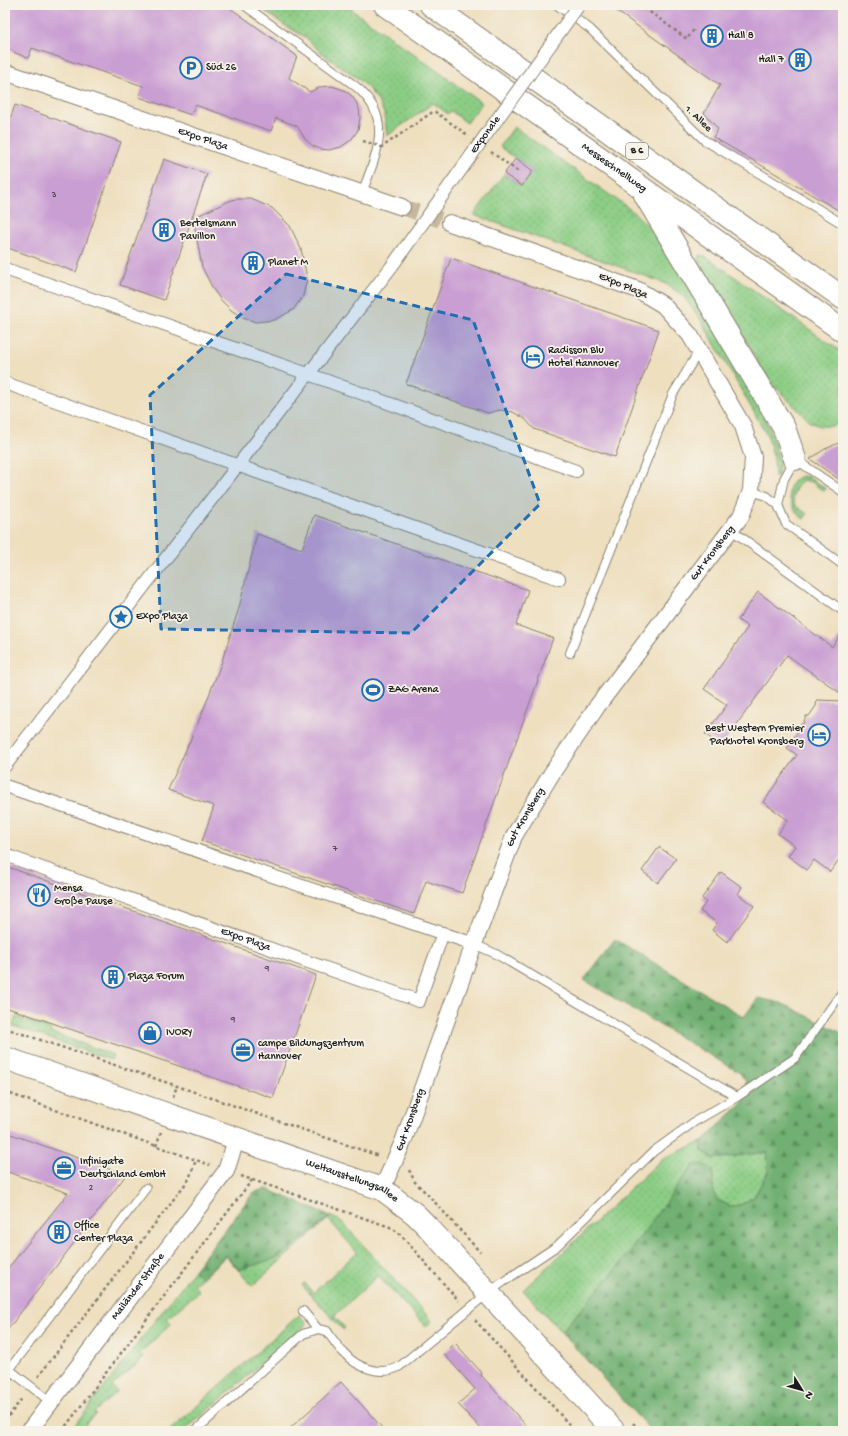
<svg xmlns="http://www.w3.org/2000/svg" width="848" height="1436" font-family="'Gochi Hand',sans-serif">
	<defs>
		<pattern id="grass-dots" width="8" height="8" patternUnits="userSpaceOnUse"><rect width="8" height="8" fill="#8ccd85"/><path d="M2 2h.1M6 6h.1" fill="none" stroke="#78af72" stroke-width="1.8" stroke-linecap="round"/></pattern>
		<pattern id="forest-firs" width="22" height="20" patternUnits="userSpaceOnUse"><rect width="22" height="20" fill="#71b072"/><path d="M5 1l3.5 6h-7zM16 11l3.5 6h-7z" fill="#5c8e5d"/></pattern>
	</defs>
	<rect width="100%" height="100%" fill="#f7f3e8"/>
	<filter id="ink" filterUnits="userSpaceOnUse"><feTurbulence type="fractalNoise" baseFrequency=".025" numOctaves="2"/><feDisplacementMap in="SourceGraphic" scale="8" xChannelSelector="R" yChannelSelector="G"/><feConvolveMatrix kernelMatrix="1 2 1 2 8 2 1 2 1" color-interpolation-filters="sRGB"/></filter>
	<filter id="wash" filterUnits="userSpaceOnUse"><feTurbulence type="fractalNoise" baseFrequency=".012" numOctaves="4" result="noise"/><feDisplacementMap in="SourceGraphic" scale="16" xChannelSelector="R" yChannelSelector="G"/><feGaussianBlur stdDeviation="0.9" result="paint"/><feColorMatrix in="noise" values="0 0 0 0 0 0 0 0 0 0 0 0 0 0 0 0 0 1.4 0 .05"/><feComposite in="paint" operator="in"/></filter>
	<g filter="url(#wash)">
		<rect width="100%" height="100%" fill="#eedfbf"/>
		<path fill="url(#grass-dots)" stroke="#547450" d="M256,5H345L482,103L467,123L451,111L448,114L433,103L387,136L384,113L378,101L368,88L360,80L320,52L305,37L286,26Z
			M514,127L631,210L655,232L751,387L772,434L779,461L778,476L775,477L774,459L768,437L759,421L701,320L684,297L678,292L666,284L640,274L474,215L504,174L521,186L533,171L500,147Z
			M699,255L705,256L843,353V420L834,426H820L810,422L769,381L698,259Z
			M802,476L809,477L825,488L823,491L812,482L803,480C796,486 789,498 796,506C799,509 803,511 807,514L804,519C789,509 781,483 802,476Z
			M16,1017L51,1029L50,1032L113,1055L111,1060L13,1026Z
			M702,1142V1150L713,1159L767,1152L768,1172L754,1197L740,1205L730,1206L716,1200L713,1188V1170L619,1266L561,1332L523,1290L663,1158Z
			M267,1189L341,1221L432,1321L426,1327L378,1276L334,1316L345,1328L343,1330L302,1285L305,1283L313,1293L357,1252L328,1219L252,1286L226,1256L194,1285L199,1291L167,1319L171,1324L140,1353L144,1358L112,1386L117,1392L94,1412L96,1414L85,1424L91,1431H80L75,1425L254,1192Z
			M299,1315L307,1324L184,1431H169Z"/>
		<path fill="url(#forest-firs)" stroke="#466647" d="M615,939L744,1017L758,998L781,1003L838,1031L843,1035V1431H651L561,1332L619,1266L693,1165L703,1164L713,1170V1188L716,1199L730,1206L740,1205L754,1197L768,1172L767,1152L713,1159L702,1150V1142L753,1092L740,1073L584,980Z
			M267,1189L329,1216L328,1219L279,1257L239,1270L226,1255L202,1278L194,1271L254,1192Z"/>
		<g id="blocks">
			<path fill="#c99ed3" d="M5,5H226L297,56L289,78L310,92L320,87L332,86L344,90L351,95L356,102L359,109L360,118L358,130L351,140L341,147L329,150L320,149L313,146L306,140L297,126L276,118L271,131L195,105L191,115L139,97L143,86L32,48L28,58L13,52V51L5,48Z
				M608,5H843V213L713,137L718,129L704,113L720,85Z
				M15,105L121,142L76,272L5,247V134Z
				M516,158L533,171L522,186L504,174Z
				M164,159L207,174L164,300L120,285Z
				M236,199H251L272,208L290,226L301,249L307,278L303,296L293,310L274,320L256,322L243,318L231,310L220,299L213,289L202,267L193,218L229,201Z
				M451,258L659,330L615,457L534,429L525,419L513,412L500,410L488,413L406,384Z
				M843,441V482L810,459L825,449Z
				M314,515L528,590L516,625L553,638L462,893L426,881L414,914L202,841L214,806L168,790L201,716L221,664L239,608L257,534L302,549Z
				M758,592L832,647L843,632V695L787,655L721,746L705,734L727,705L704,689L748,627L738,620Z
				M817,700L843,701V854L830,872L814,860L807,870L788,856L795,846L778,834L788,820L763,802L797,755L787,748L799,730L801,724H803L806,716H809L816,706Z
				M659,847L676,859L658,883L642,871Z
				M5,866L316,975L273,1098L5,1007Z
				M721,872L742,887L738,894L754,906L727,942L712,930L717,923L700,911L706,902L702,898Z
				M5,1132L126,1175L5,1333V1272L68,1193L5,1171Z
				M455,1343L482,1373L481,1375L531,1431H483L458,1404L475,1389L444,1354Z
				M341,1382L385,1431H287Z"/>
		</g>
	</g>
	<g filter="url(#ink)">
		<use href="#blocks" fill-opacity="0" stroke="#857e6e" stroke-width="1"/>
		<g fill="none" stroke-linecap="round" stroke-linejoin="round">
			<path stroke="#c4b89e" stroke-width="16" stroke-dasharray="16 8" stroke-linecap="butt" d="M402,207L450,223"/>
			<g stroke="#857e6e" stroke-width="10">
				<path id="service" d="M244,5L354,85C395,117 377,153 362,193
					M557,5L590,29L704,140L843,224
					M751,491L767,496L778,505L784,479L795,459L843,492
					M778,505L786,524L843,565
					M730,529L843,611
					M570,653L673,394L699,351
					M737,1097L795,1058L843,991
					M303,1311L318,1329
					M6,1367L51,1402
					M9,1370L146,1188
					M195,1431L303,1334L318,1329L327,1331C332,1338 337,1347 344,1353C357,1368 382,1377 400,1366L488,1293L506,1280L557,1246L654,1151L694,1122L737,1097L496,954L474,944"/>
			</g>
			<g stroke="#857e6e" stroke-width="14">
				<g id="pedestrian">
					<path d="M5,269L308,374L576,471"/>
					<path d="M5,383L559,579"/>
					<path d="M5,766L392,266"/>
					<path d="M5,786L474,944"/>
					<path id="s1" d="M5,855L419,1001L443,933"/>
				</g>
			</g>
			<g stroke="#857e6e" stroke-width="18">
				<g id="minor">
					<path id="s2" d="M5,72L402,207"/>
					<path id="s3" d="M382,1189L403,1142L474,944L514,836L552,773L598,705L741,516L751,491L753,457L743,426L690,335L663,305L638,290L450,223"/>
					<path id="s4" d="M29,1431L226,1171L237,1137"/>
				</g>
			</g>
			<g stroke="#857e6e" stroke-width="24">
				<g id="secondary">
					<path id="s5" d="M5,1058L382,1189L415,1214L428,1227L614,1431"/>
				</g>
			</g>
			<g stroke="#857e6e" stroke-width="24">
				<g id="trunk">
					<path id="s6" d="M385,5L843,331"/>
					<path d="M431,5L843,298"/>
					<path d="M645,195L784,428L795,459"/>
				</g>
			</g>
			<path stroke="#857e6e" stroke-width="2.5" stroke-dasharray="3 3" stroke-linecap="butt" d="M640,5L687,39L695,28
				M5,1028L177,1086L379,1156
				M5,1092L210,1165
				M173,1097L177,1086
				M156,1146L161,1132
				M409,1170L415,1182L430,1197L480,1252
				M241,1176L390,1227L399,1233L459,1301
				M475,1320L575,1431
				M38,1377L189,1179L196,1160
				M5,1421L23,1397
				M633,1423L640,1431
				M62,1431L252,1180"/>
			<use href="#service" stroke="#fff" stroke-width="8"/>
			<use href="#pedestrian" stroke="#fff" stroke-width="12"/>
			<use href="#minor" stroke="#fff" stroke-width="16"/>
			<use href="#secondary" stroke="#fff" stroke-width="22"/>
			<use href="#trunk" stroke="#fff" stroke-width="22"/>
			<g stroke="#857e6e" stroke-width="14" stroke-linecap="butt">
				<g id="pedestrian-bridge">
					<path id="s7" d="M392,266L579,5"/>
				</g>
			</g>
			<path stroke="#857e6e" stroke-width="2.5" stroke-dasharray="3 3" stroke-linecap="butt" d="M363,141L382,147L434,111L469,136
				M491,152L519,172"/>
			<use href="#pedestrian-bridge" stroke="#fff" stroke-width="12"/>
		</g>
	</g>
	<path fill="#1f6fb2" fill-opacity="0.2" stroke="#1f6fb2" stroke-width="3" stroke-dasharray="8 5" stroke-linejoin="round" d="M286,274L473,320L540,504L411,633L161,629L150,395Z"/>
	<defs>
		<g id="building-ring" transform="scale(1.15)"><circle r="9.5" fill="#f7f3e8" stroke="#1f6fb2" stroke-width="1.5"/><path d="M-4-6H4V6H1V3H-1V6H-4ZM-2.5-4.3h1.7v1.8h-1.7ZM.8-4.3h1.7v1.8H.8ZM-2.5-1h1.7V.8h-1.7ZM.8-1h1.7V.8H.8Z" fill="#1f6fb2"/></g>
		<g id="parking-ring" transform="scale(1.15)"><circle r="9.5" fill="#f7f3e8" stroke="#1f6fb2" stroke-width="1.5"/><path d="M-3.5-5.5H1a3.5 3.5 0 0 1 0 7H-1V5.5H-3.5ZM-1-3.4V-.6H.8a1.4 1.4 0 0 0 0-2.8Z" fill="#1f6fb2"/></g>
		<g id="hotel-ring" transform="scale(1.15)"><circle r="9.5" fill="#f7f3e8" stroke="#1f6fb2" stroke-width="1.5"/><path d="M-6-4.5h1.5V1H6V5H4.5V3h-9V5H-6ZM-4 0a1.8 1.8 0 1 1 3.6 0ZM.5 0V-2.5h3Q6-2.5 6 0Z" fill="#1f6fb2"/></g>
		<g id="sight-ring" transform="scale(1.15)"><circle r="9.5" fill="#f7f3e8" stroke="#1f6fb2" stroke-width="1.5"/><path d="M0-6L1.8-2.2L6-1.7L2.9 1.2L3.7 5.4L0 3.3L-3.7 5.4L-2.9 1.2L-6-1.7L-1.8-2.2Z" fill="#1f6fb2"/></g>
		<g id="stadium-ring" transform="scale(1.15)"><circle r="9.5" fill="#f7f3e8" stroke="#1f6fb2" stroke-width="1.5"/><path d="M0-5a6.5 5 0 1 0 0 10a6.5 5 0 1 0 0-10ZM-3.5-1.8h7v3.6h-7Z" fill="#1f6fb2"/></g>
		<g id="restaurant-ring" transform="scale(1.15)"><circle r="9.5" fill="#f7f3e8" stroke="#1f6fb2" stroke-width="1.5"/><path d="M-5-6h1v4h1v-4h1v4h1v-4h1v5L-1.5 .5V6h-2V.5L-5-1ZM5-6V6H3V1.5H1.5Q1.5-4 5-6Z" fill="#1f6fb2"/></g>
		<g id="shop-ring" transform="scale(1.15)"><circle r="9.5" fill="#f7f3e8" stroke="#1f6fb2" stroke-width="1.5"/><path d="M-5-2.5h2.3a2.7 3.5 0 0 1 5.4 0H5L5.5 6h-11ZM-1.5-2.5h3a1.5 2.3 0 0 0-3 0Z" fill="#1f6fb2"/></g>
		<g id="office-ring" transform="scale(1.15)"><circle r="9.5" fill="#f7f3e8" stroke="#1f6fb2" stroke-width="1.5"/><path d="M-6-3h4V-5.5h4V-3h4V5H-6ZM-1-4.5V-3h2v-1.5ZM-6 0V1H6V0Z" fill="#1f6fb2"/></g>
	</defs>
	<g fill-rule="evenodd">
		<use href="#building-ring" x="712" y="36"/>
		<use href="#building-ring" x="800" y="60"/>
		<use href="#parking-ring" x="191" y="68"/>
		<use href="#building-ring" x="164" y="230"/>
		<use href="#building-ring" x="253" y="263"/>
		<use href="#hotel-ring" x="533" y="357"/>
		<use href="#sight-ring" x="121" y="617"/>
		<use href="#stadium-ring" x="373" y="690"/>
		<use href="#hotel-ring" x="819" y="735"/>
		<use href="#restaurant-ring" x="39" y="895"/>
		<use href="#building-ring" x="113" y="977"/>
		<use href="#shop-ring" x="150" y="1033"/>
		<use href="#office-ring" x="243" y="1050"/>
		<use href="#office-ring" x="64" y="1168"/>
		<use href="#building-ring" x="59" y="1232"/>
	</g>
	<g text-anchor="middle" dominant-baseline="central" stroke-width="3.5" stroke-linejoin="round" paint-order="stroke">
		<g font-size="9" fill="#473c4a">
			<text x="54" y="195">3</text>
			<text x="335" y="849">7</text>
			<text x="267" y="969">9</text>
			<text x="233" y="1020">9</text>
			<text x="91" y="1188">2</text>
		</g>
		<rect fill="#f7f3e8" stroke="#5e5c59" stroke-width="1" x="626" y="143" width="22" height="16" rx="3"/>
		<g font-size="10" font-weight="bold" fill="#1c1c1c">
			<text x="637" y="151">B 6</text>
		</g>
		<g font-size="11" fill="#1c1c1c" stroke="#f7f3e8" text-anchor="start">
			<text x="728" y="36">Hall 8</text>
			<text x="784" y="60" text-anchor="end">Hall 7</text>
			<text x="206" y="68">Süd 26</text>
			<text x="180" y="224">Bertelsmann<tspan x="180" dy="13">Pavillon</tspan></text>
			<text x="268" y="263">Planet M</text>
			<text x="548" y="351">Radisson Blu<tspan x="548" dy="13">Hotel Hannover</tspan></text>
			<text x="136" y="617">Expo Plaza</text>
			<text x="388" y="690">ZAG Arena</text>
			<text x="804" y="729" text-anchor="end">Best Western Premier<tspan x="804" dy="13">Parkhotel Kronsberg</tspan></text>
			<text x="54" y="889">Mensa<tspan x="54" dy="13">Große Pause</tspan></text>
			<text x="128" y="977">Plaza Forum</text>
			<text x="166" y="1033">IVORY</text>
			<text x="258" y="1044">campe Bildungszentrum<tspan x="258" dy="13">Hannover</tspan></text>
			<text x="80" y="1162">Infinigate<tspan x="80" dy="13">Deutschland GmbH</tspan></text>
			<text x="74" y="1226">Office<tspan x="74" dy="13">Center Plaza</tspan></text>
		</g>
		<g font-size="11" fill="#1c1c1c" stroke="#f7f3e8">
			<text transform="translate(698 119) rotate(43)">1. Allee</text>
			<text stroke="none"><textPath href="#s7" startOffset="161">Exponale</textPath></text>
			<text stroke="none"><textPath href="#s2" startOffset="209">Expo Plaza</textPath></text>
			<text stroke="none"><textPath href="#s6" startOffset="281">Messeschnellweg</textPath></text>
			<text transform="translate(623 286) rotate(23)">Expo Plaza</text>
			<text stroke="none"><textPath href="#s3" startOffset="723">Gut Kronsberg</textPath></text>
			<text stroke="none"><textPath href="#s3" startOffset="399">Gut Kronsberg</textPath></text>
			<text stroke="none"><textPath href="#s1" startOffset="255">Expo Plaza</textPath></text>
			<text stroke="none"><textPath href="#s3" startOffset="75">Gut Kronsberg</textPath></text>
			<text stroke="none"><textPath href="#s5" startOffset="368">Weltausstellungsallee</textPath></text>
			<text stroke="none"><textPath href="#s4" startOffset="181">Mailänder Straße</textPath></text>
		</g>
	</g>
	<rect width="848" height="1436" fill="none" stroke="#f7f3e8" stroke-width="20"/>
	<g transform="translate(802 1390) rotate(127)" stroke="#f7f3e8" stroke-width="3" paint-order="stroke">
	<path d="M0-3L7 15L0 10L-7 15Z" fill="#1c1c1c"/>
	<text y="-6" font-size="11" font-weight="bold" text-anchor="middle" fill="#1c1c1c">N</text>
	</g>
</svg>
